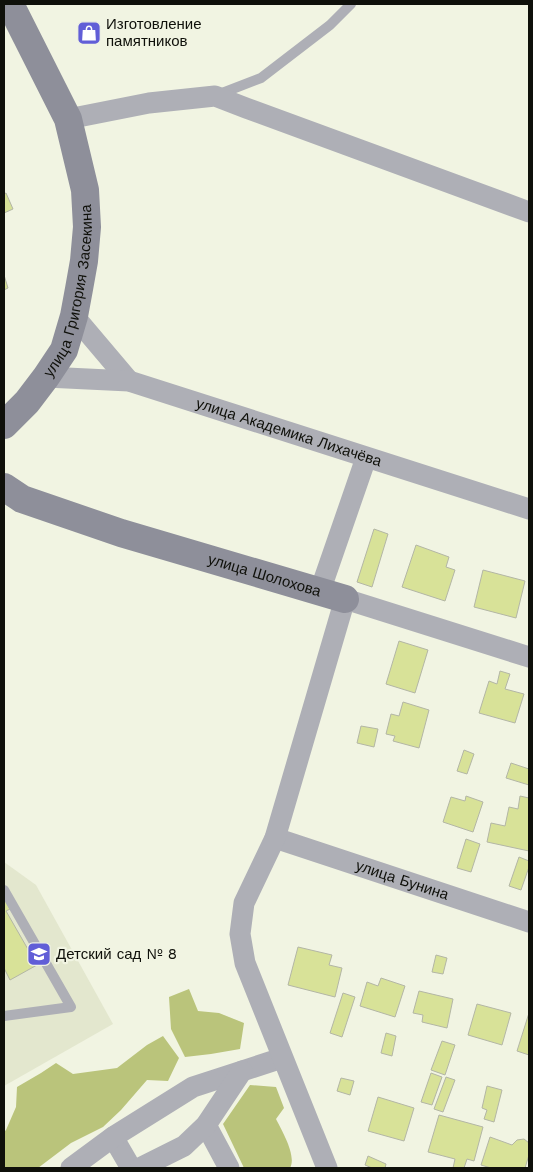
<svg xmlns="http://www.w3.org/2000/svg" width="533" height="1172" font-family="'Work Sans',sans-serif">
	<rect width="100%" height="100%" fill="#f1f4e2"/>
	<path fill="#e3e7ce" d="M4,862L36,885L113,1024L4,1086Z"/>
	<path fill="#bac47b" d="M189,989L198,1011L219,1013L244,1023L240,1049L211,1054L185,1057L171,1029L169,997Z
		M163,1036L179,1058L168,1081L147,1080L121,1110L103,1127L71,1143L38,1168H4V1132L6,1130L16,1107L17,1087L41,1073L56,1063L73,1074L117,1068L147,1045Z
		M250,1085L276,1087L284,1108L276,1119C282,1131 297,1156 290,1168H244L223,1124Z"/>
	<path fill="#d8e298" stroke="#b3b6a5" d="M6,193L13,209L4,213V194Z
		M4,275L8,288L4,290Z
		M374,529L388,534L372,587L357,582Z
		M416,545L449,557L446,567L455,570L445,601L402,587Z
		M483,570L525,581L516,618L474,607Z
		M399,641L428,650L415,693L386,684Z
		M500,671L510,674L505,689L524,694L515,723L479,713L489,681L497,684Z
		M403,702L429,710L419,748L393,741L395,736L386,734L391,714L399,716Z
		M361,726L378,729L374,747L357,743Z
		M464,750L474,754L467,774L457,771Z
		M511,763L529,769V785L506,778Z
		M466,796L483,802L473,832L443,822L451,797L465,801Z
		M520,796L529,798V851L487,842L491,823L505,826L509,807L518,809Z
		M466,839L480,844L471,872L457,868Z
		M519,857L529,861V867L521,890L509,886Z
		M4,898L10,909L6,911L37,965L10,980L4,968Z
		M298,947L332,955L329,965L342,968L335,997L288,985Z
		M436,955L447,958L443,974L432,972Z
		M381,978L405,986L395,1017L360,1006L367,982L378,986Z
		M419,991L453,999L447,1028L422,1022L423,1015L413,1013Z
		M343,993L355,997L342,1037L330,1033Z
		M477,1004L511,1013L502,1045L468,1035Z
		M529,1013V1055L517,1051Z
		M386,1033L396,1036L392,1056L381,1053Z
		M442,1041L455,1045L445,1075L431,1070Z
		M431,1073L442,1077L432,1105L421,1102Z
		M446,1077L455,1080L443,1112L434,1109Z
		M341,1078L354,1081L350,1095L337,1091Z
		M487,1086L502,1090L494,1122L484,1119L487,1110L482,1108Z
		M378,1097L414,1108L404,1141L368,1131Z
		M439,1115L483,1127L474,1161L467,1159L464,1168H453L455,1159L428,1152Z
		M490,1137L512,1145L517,1140L524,1139L529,1143V1155L525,1168H491L481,1165Z
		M368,1156L386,1164L385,1168H372L365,1165Z"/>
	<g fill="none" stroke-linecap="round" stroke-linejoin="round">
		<path stroke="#aeafb6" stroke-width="10" d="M217,95L261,78L330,25L351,4
			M4,890L71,1007L4,1016"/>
		<g stroke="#aeafb6" stroke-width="21">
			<path d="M68,119L149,103L215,96L246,108L529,212"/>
			<path d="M74,316L129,381"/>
			<path id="s1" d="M46,377L129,381L529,509"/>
			<path d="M320,591L366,458"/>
			<path id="s2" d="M275,838L529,922"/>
			<path d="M206,1125L229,1168"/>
			<path d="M113,1137L131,1168"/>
			<path d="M71,1168L113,1137L193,1087L282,1058"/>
			<path d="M140,1168L184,1146L206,1125L242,1071"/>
			<path d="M327,1168L245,963L240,934L244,903L275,838L345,599L529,657"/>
		</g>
		<g stroke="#8e8f9a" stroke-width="28">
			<path id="s3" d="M4,425L27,402L46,377L64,350L74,316L79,289L84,261L87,227L85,190L68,119L10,4"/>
			<path id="s4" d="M4,487L22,499L121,533L345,599"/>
		</g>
	</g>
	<defs>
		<g id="shop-square" transform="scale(1.25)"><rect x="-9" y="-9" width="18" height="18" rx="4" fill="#615ed7" stroke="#f1f4e2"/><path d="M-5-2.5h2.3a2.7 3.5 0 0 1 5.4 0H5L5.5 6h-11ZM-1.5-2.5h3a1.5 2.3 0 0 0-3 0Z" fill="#fff"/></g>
		<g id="school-square" transform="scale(1.25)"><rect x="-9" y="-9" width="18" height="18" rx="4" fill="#615ed7" stroke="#f1f4e2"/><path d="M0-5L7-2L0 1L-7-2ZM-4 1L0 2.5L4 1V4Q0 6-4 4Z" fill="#fff"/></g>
	</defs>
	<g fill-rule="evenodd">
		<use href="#shop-square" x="89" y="33"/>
		<use href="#school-square" x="39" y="954"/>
	</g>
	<g text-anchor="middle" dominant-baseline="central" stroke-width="4.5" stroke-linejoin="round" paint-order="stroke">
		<g font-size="15" fill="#0f100a" stroke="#f1f4e2" text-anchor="start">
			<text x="106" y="24">Изготовление<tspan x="106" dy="17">памятников</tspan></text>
			<text x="56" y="954">Детский сад № 8</text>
		</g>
		<g font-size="15" fill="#0f100a" stroke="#f1f4e2">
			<text stroke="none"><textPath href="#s3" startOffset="155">улица Григория Засекина</textPath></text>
			<text stroke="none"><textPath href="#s1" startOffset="251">улица Академика Лихачёва</textPath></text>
			<text stroke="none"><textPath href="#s4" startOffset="276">улица Шолохова</textPath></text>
			<text stroke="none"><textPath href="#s2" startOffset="134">улица Бунина</textPath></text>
		</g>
	</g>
	<rect width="533" height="1172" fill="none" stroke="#0f100a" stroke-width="10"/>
</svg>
